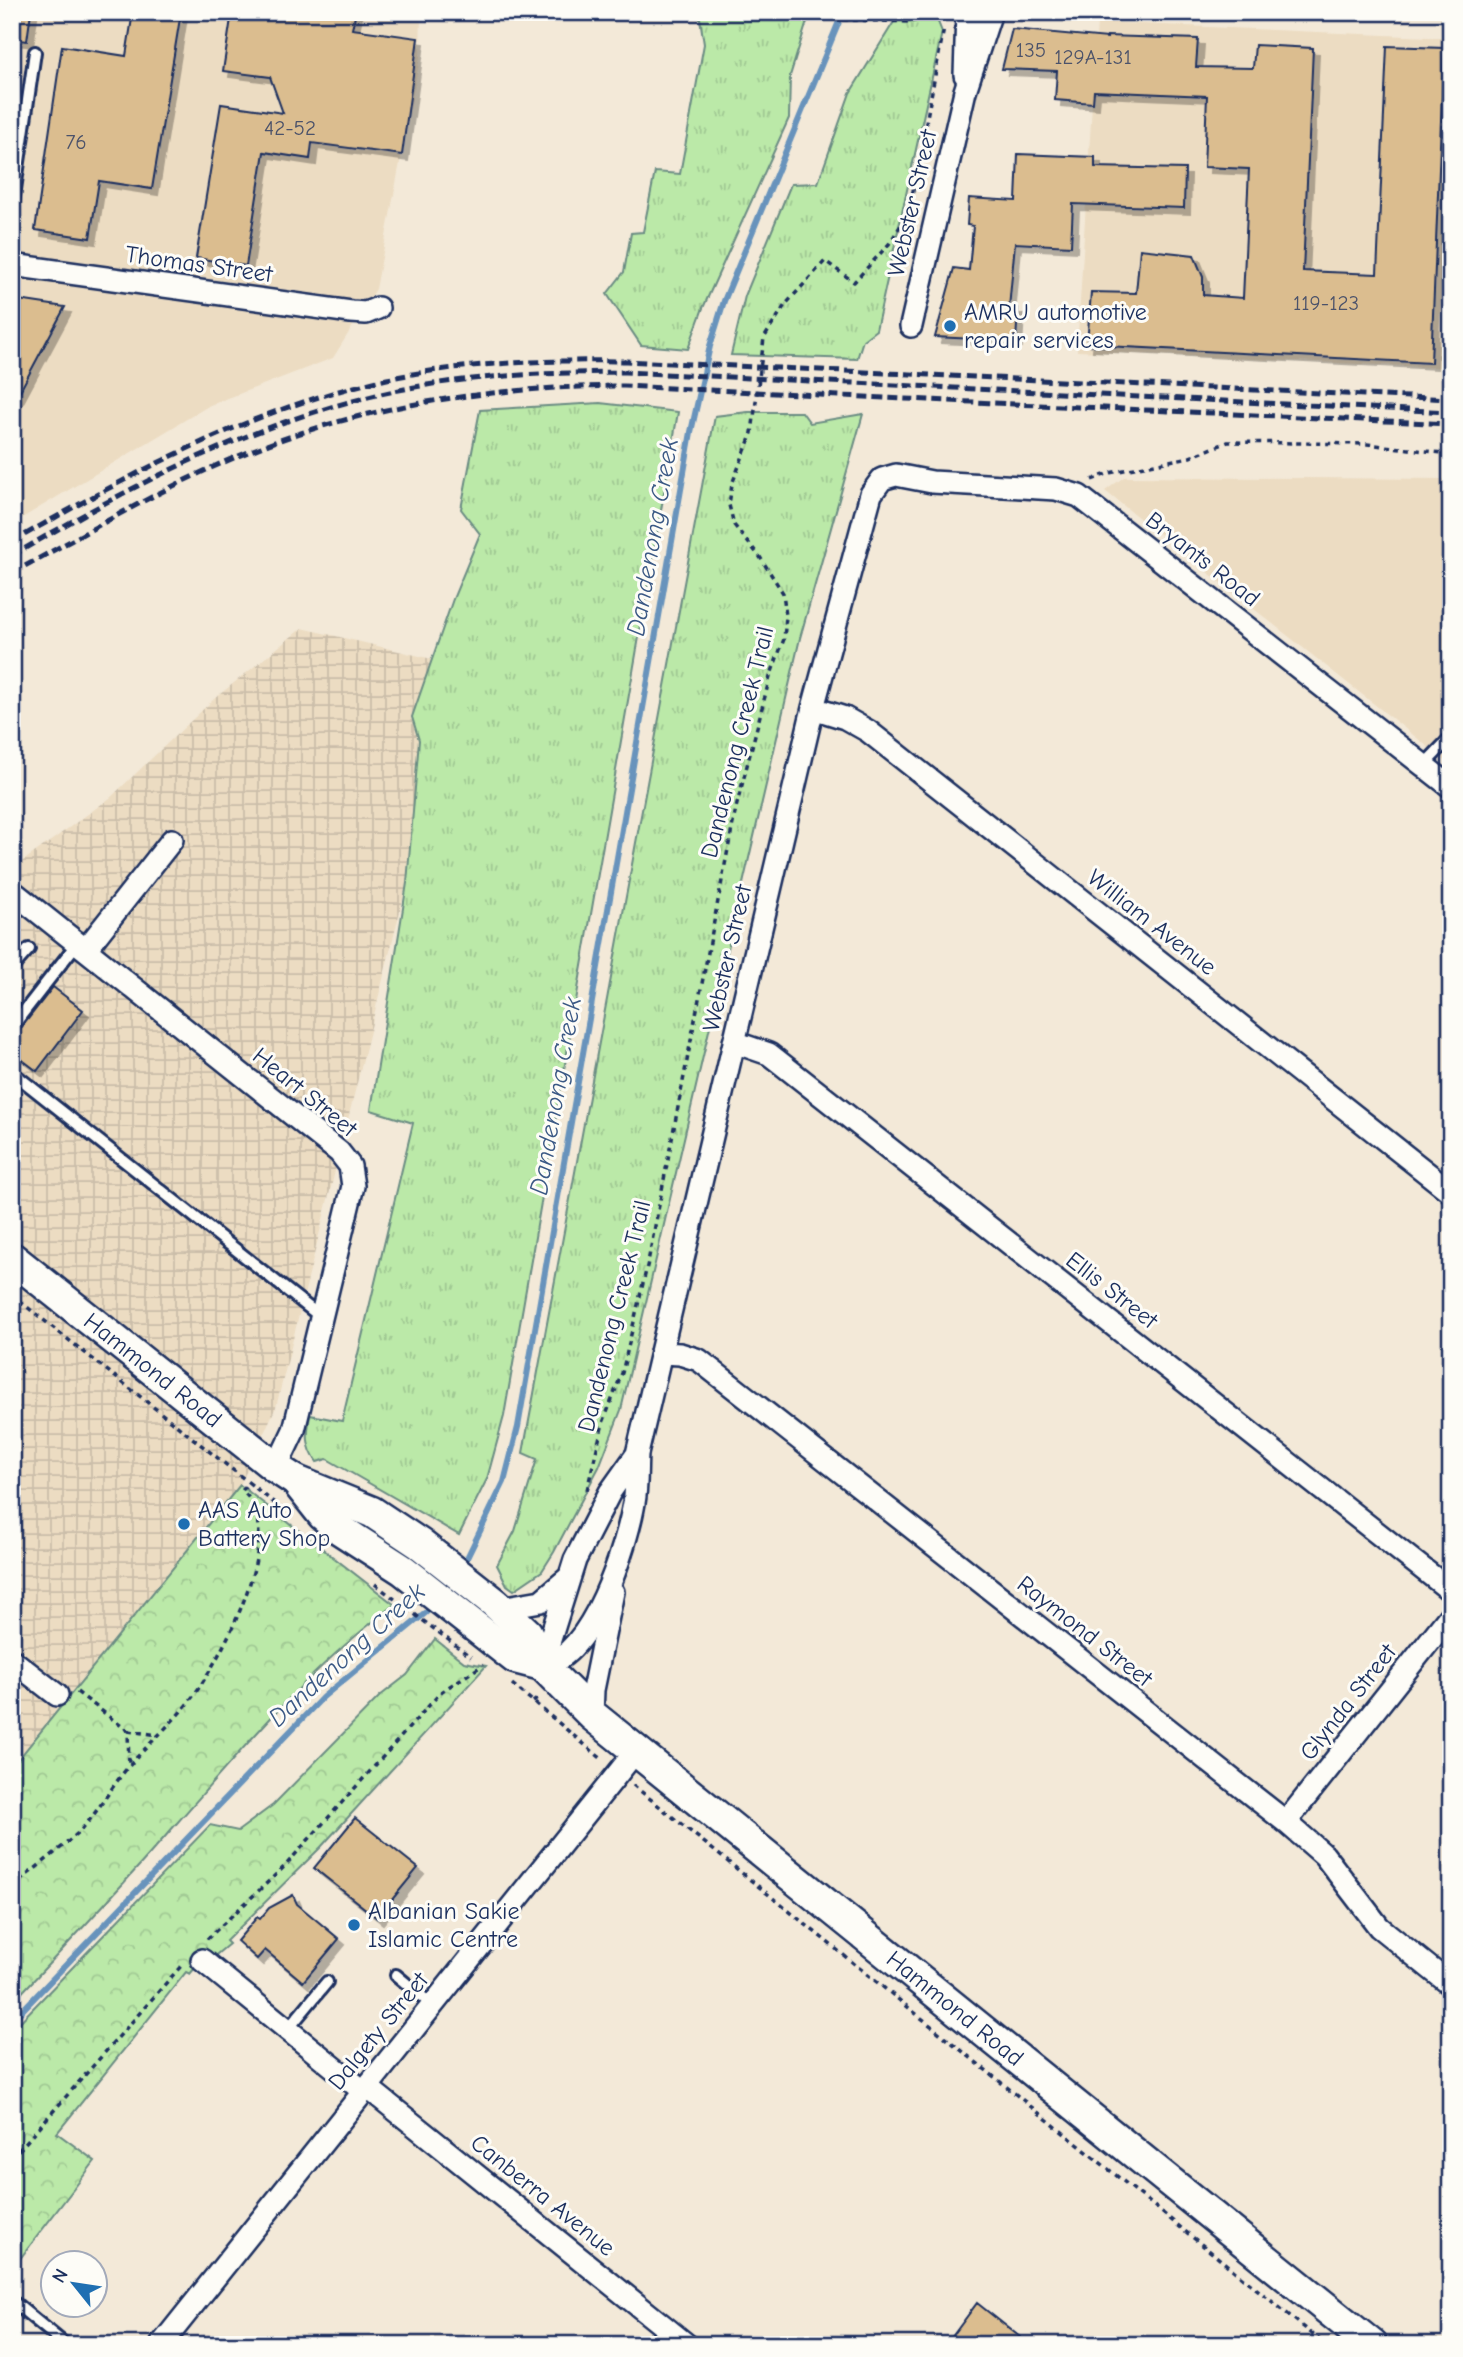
<svg xmlns="http://www.w3.org/2000/svg" width="1463" height="2357" font-family="'Comic Neue',sans-serif">
	<defs>
		<pattern id="industrial-grid" width="8" height="8" patternUnits="userSpaceOnUse" patternTransform="scale(1.75)"><rect width="8" height="8" fill="#ecdcc2"/><path d="M0 4h8M4 0v8" fill="none" stroke="#cabda9"/></pattern>
		<pattern id="grass-tufts" width="24" height="20" patternUnits="userSpaceOnUse" patternTransform="scale(1.75)"><rect width="24" height="20" fill="#bbe9a8"/><path d="M3 7l-1-3M5 7V3M7 7l1-3M15 17l-1-3M17 17v-4M19 17l1-3" fill="none" stroke="#a0c893"/></pattern>
		<pattern id="forest-crowns" width="20" height="18" patternUnits="userSpaceOnUse" patternTransform="scale(1.75)"><rect width="20" height="18" fill="#bbe9a8"/><path d="M2 6a3 3 0 1 1 6 0M12 15a3 3 0 1 1 6 0" fill="none" stroke="#a0c893"/></pattern>
		<filter id="shadow"><feDropShadow dx="6" dy="6" stdDeviation="0" flood-color="#0004"/></filter>
	</defs>
	<rect width="100%" height="100%" fill="#f3e9d8"/>
	<filter id="ink" filterUnits="userSpaceOnUse"><feTurbulence type="fractalNoise" baseFrequency=".0143" numOctaves="2"/><feDisplacementMap in="SourceGraphic" scale="14" xChannelSelector="R" yChannelSelector="G"/><feConvolveMatrix kernelMatrix="1 2 1 2 8 2 1 2 1" color-interpolation-filters="sRGB"/></filter>
	<g filter="url(#ink)">
		<path fill="#ecdcc2" d="M12,12H421L420,57L376,289L333,358L210,405L12,524Z
			M1097,22L1451,38V368L1077,351Z
			M1124,477L1451,479V765L1105,491Z"/>
		<path fill="url(#industrial-grid)" d="M302,628L432,659L412,717L419,740L407,883L276,1407L240,1485L12,1767V869L110,798L214,699Z"/>
		<path fill="url(#grass-tufts)" stroke="#6b8c83" stroke-width="2" d="M699,12H810L790,76L789,118L703,308L688,349L641,345L607,294L624,272L631,233L643,232L655,172L680,174L704,44Z
			M900,12H934L942,32L876,330L863,340L857,359L731,355L745,296L791,184L818,183L850,93Z
			M600,403L678,412L504,1416L487,1479L459,1535L327,1459L317,1462C305,1446 307,1433 310,1415L342,1421L413,1123L371,1110L407,883L419,740L412,717L453,599L480,534L461,509L480,410Z
			M748,412H802L810,423L863,414L800,638L621,1410L599,1467L554,1552L542,1571L514,1590L507,1585L497,1565L515,1531L537,1459L523,1453L715,416Z"/>
		<path fill="url(#forest-crowns)" stroke="#6b8c83" stroke-width="2" d="M240,1485L395,1605C312,1665 245,1746 177,1823C124,1884 68,1944 12,2003V1767Z
			M435,1639L464,1662L486,1666L321,1847L226,1941L229,1944L211,1959L205,1956L190,1974L186,1972L57,2133L95,2161L12,2269V2030L210,1825L238,1831L273,1805L380,1696L407,1675Z"/>
		<g fill="none" stroke-linecap="round" stroke-linejoin="round">
			<path stroke="#6793bc" stroke-width="6" d="M463,1566L504,1482L518,1427L691,432L710,346L724,301L843,12
				M12,2021L323,1697L434,1606"/>
		</g>
		<path fill="#dbbd8f" stroke="#1b2f5e" stroke-width="2" filter="url(#shadow)" d="M12,12H31L27,41L12,39Z
			M133,12H181L152,189L99,181L90,238L35,230L62,46L126,56Z
			M232,12H356L352,29L418,38L402,155L312,143L310,159L264,152L246,266L196,258L221,104L283,113L270,77L223,71Z
			M1012,29L1107,38V36L1198,39L1196,67L1253,68L1255,45L1313,48L1303,271L1377,274L1387,46L1444,48L1431,363L1087,345L1091,292L1136,293L1140,249L1194,255L1203,277V295L1243,298L1249,169L1204,167L1207,96L1094,91L1093,103L1055,100L1057,71L1002,69Z
			M1018,154L1095,157V167L1185,169L1184,208L1073,204L1071,246L1015,243L1009,308H1018L1016,341L935,337L954,268L969,270L973,226L967,225L969,198L1016,201Z
			M12,299L65,307L12,406Z
			M53,987L83,1010L37,1071L12,1052V1035L18,1032Z
			M355,1818L418,1868L377,1918L314,1868Z
			M293,1895L297,1904L339,1939L303,1982L265,1950L257,1959L237,1941L257,1917L260,1919L269,1908Z
			M977,2303L1030,2345H946Z"/>
		<g fill="none" stroke-linecap="round" stroke-linejoin="round">
			<g stroke="#1b2f5e" stroke-width="16">
				<path id="service" d="M12,210L35,52
					M1423,766L1451,737
					M12,968L29,949
					M12,1027L78,942
					M12,1072L322,1318
					M396,1975L432,2005
					M288,2029L327,1982
					M16,2304L66,2345"/>
			</g>
			<g stroke="#1b2f5e" stroke-width="26">
				<path id="minor" d="M965,75L967,12
					M12,265L351,312L366,313L378,308
					M911,326L965,91L991,12
					M813,708L845,718L868,731L1451,1192
					M12,891L339,1152L350,1166L353,1186L294,1430L276,1468
					M86,949L172,840
					M734,1042L769,1054L1451,1591
					M661,1353L680,1354L699,1360L1286,1822L1324,1855L1379,1927L1451,1985
					M637,1454L610,1492L575,1560L542,1665C592,1659 627,1544 634,1503C637,1487 636,1470 637,1454L813,708L871,494L882,479L896,475L932,482L1056,489L1079,496L1451,787
					M501,1608L541,1601L567,1579
					M12,1660L57,1695
					M592,1715L593,1690L613,1592
					M1286,1822L1451,1614
					M202,1960L363,2091
					M367,2087L687,2345
					M161,2345L635,1752"/>
			</g>
			<g stroke="#1b2f5e" stroke-width="35">
				<g id="secondary">
					<path id="s1" d="M12,1258L276,1468L296,1481L372,1512L420,1544L495,1603L527,1633L542,1665L592,1715L1372,2345"/>
					<path d="M296,1481L323,1515L341,1530L403,1570L515,1658L542,1665"/>
				</g>
			</g>
			<path stroke="#1b2f5e" stroke-width="3.5" stroke-dasharray="5 5" stroke-linecap="butt" d="M723,15L908,22L948,14
				M1092,480L1109,473L1190,457L1228,442L1367,444L1451,454
				M12,1295L248,1482
				M587,1490L603,1423L622,1373L648,1262L736,808L770,677L784,639L786,616L783,593L760,557L734,525L729,505L732,484L752,433L764,338L785,305L825,261L854,282L889,244L909,212L944,28
				M375,1584L471,1657
				M512,1684L603,1760
				M77,1692L128,1731L129,1766
				M533,1702L541,1696
				M128,1731L159,1735
				M633,1785L1326,2345
				M12,1887C34,1869 57,1852 78,1833C98,1813 111,1786 130,1765C149,1743 173,1723 191,1699C220,1661 291,1530 242,1491L248,1482L287,1513
				M207,1939L284,1867L442,1691L483,1665
				M12,2158L182,1965"/>
			<use href="#service" stroke="#fdfcf7" stroke-width="10"/>
			<use href="#minor" stroke="#fdfcf7" stroke-width="21"/>
			<use href="#secondary" stroke="#fdfcf7" stroke-width="30"/>
			<path stroke="#1b2f5e" stroke-width="5" stroke-dasharray="10 5" stroke-linecap="butt" d="M12,542C131,474 252,408 387,379C466,362 546,360 626,361L1451,399
				M12,556C128,487 249,424 381,394C462,375 543,373 625,372L1451,412
				M12,573C96,528 179,477 269,444C385,401 502,387 624,386L1451,424"/>
		</g>
	</g>
	<g fill="#1f6fb2" stroke="#fdfcf7" stroke-width="2.5">
		<circle cx="950" cy="326" r="7"/>
		<circle cx="184" cy="1524" r="7"/>
		<circle cx="354" cy="1925" r="7"/>
	</g>
	<g text-anchor="middle" dominant-baseline="central" stroke-width="6" stroke-linejoin="round" paint-order="stroke">
		<g font-size="21" fill="#4b526a">
			<text x="1031" y="50">135</text>
			<text x="1093" y="57">129A-131</text>
			<text x="290" y="128">42-52</text>
			<text x="76" y="142">76</text>
			<text x="1326" y="303">119-123</text>
		</g>
		<g font-size="24" fill="#1b2f5e" stroke="#fdfcf7">
			<text transform="translate(912 203) rotate(-77)">Webster Street</text>
			<text transform="translate(199 264) rotate(8)">Thomas Street</text>
			<text transform="translate(1203 559) rotate(38)">Bryants Road</text>
			<text transform="translate(737 742) rotate(-76)">Dandenong Creek Trail</text>
			<text transform="translate(1152 922) rotate(38)">William Avenue</text>
			<text transform="translate(727 958) rotate(-77)">Webster Street</text>
			<text transform="translate(305 1092) rotate(39)">Heart Street</text>
			<text transform="translate(1112 1290) rotate(38)">Ellis Street</text>
			<text transform="translate(614 1316) rotate(-76)">Dandenong Creek Trail</text>
			<text stroke="none"><textPath href="#s1" startOffset="180">Hammond Road</textPath></text>
			<text transform="translate(1085 1631) rotate(38)">Raymond Street</text>
			<text transform="translate(1348 1702) rotate(-52)">Glynda Street</text>
			<text stroke="none"><textPath href="#s1" startOffset="1213">Hammond Road</textPath></text>
			<text transform="translate(378 2031) rotate(-51)">Dalgety Street</text>
			<text transform="translate(543 2195) rotate(39)">Canberra Avenue</text>
		</g>
		<g font-size="24" fill="#1b2f5e" stroke="#fdfcf7" text-anchor="start">
			<text x="964" y="312">AMRU automotive<tspan x="964" dy="28">repair services</tspan></text>
			<text x="198" y="1510">AAS Auto<tspan x="198" dy="28">Battery Shop</tspan></text>
			<text x="368" y="1911">Albanian Sakie<tspan x="368" dy="28">Islamic Centre</tspan></text>
		</g>
		<g font-size="26" font-style="italic" fill="#3b5985" stroke="#fdfcf7">
			<text transform="translate(653 537) rotate(-80)">Dandenong Creek</text>
			<text transform="translate(556 1096) rotate(-80)">Dandenong Creek</text>
			<text transform="translate(347 1655) rotate(-42)">Dandenong Creek</text>
		</g>
	</g>
	<rect width="1463" height="2357" fill="none" stroke="#fdfcf7" stroke-width="42"/>
	<rect x="21" y="21" width="1421" height="2315" fill="none" stroke="#1b2f5e" stroke-width="2.5" filter="url(#ink)"/>
	<g transform="translate(74 2284) rotate(300)"><circle r="33" fill="#fdfcf7" stroke="#a3aaba" stroke-width="2"/>
	<path d="M0-5L12 26L0 18L-12 26Z" fill="#1f6fb2"/>
	<text y="-10" font-size="19" font-weight="bold" text-anchor="middle" fill="#1b2f5e">N</text>
	</g>
</svg>
